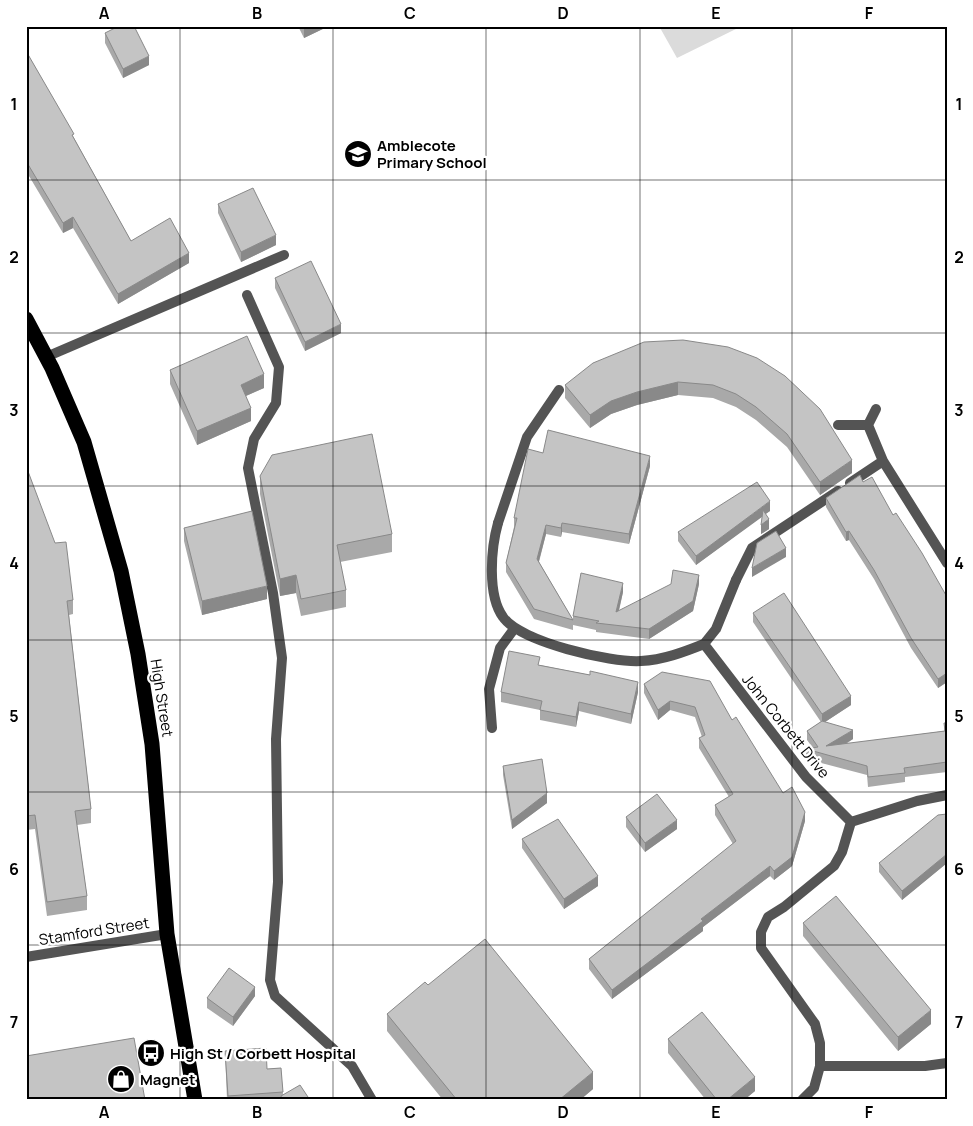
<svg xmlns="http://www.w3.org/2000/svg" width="973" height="1126" font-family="Manrope,sans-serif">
	<rect width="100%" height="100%" fill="#fff"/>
	<path fill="#dbdbdb" d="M659,26H742L677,58Z"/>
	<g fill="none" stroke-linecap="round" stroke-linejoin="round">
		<path stroke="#545454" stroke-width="10" d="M247,295L279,367L276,403L254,439L248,468L273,593L282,658L276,739L278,882L270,980L275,996L352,1066L372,1100
			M46,357L284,255
			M838,425H868L876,409
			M868,425L883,461L947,563
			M850,483L883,461
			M498,523L527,437L559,390
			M736,580L752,548L838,491"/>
		<path stroke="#545454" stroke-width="10" d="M498,523C491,548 487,595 503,617C520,642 611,663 641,661C663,660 684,652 704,644
			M736,580L716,629L704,644L806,777L851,822L842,852L834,866L784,907L768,917L761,932V948L815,1024L820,1043V1066L814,1088L802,1100
			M492,728L489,689L500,648L514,629
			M851,822L917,801L947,795
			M26,957L167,934
			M820,1066H925L947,1063"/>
		<path stroke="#000" stroke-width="15" d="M26,319L52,368L84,442L121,571L138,654L152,744L167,934L195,1100"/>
	</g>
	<path fill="#a9a9a9" d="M298,26H329L304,38Z
		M105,33L149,65L123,78L105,43Z
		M26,51L131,241L189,263L118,304L73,228L63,233L26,171Z
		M218,204L276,245L241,262L218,213Z
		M275,278L341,333L305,351L275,288Z
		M683,340L852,473L820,495L787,447L756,420L736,407L713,398L678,395L637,405L611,414L590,428L565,398V385Z
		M170,370L264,388L246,396L251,421L197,445L170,384Z
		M543,453L650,466L629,544L562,532L561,537L546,534L539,562L573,620V616L623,592L619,611L699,584L693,611L649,639L596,632V630L573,625V630L534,619L506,572V563L514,527V518Z
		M26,466L73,600V614L69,615L91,809V823L77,825L87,896V910L47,916L35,829L26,830Z
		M260,476L392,534V552L340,562L346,590V607L301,616L296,593L280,596L260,494Z
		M863,482L893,515L947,597V682L938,688L911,648L874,579L849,540L846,541L826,507V498Z
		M770,511L765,514L769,529L761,534L762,516L696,565L678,541V532Z
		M184,528L267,599L202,615L184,541Z
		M753,613L851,705L825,722L853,739L846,744L944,731V723H947V772L905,777V782L868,787L867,775L806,759V749L813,748L807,740V731L821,722L753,622Z
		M540,665L590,675L638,692L631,724L579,711L576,727L540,720V710L501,702V692Z
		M644,684L732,720L783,793L805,821L792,866L774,880L770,876L703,927V931L612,999L589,969V959L733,844L715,815V805L729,797L699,748V738L702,737L695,717L670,710L658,720L644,693Z
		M503,766L547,803L512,829L503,775Z
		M947,814V863L902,900L879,872V863Z
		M626,817L677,829L645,852L626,827Z
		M522,839L598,886L564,909L522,848Z
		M803,923L931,1024L898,1051L803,936Z
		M428,985L593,1089L580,1100H443L387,1031V1014Z
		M255,996L233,1026L207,1008V998Z
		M668,1039L755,1091L744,1100H706L668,1053Z
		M225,1051L267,1069L281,1068L283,1095L310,1100H227Z"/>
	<path fill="#898989" d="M304,26H329L304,38Z
		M149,56V65L123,78V69Z
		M73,217V228L63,233V223Z
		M276,235V245L241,262V252Z
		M189,253V263L118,304V294Z
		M341,324V333L305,351V342Z
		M264,374V388L241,398V385Z
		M678,382V395L637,405L611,414L590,428V415L611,401L637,392Z
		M251,408V421L197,445V431Z
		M650,456V466L629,544V534Z
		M852,460V473L820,495V482Z
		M770,501V511L696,565V556Z
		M769,519V529L761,534V525Z
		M562,523V532L561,537V528Z
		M546,525V534L537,568V559Z
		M849,531V540L846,541V532Z
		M786,548V557L752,577V568Z
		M296,575V593L280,596V579Z
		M699,575V584L693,611L649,639V629Z
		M623,583V592L616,622V612Z
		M267,586V599L202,615V601Z
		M947,673V682L938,688V679Z
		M638,682V692L631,724V714Z
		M851,696V705L822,724V714Z
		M670,701V710L658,720V710Z
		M579,702V711L576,727V717Z
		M853,730V739L826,755V746Z
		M547,793V803L512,829V820Z
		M805,812V821L792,866L774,880V871Z
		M677,820V829L645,852V843Z
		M947,854V863L902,900V891Z
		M770,866V876L703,927V931L612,999V990L701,919Z
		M598,876V886L564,909V899Z
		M255,987V996L233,1026V1017Z
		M931,1010V1024L898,1051V1037Z
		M593,1072V1089L580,1100H559Z
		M755,1077V1091L744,1100H727Z"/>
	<path fill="#c4c4c4" stroke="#898989" d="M119,26H134L149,56L123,69L105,33Z
		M26,51L74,134L72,135L131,241L170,218L189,253L118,294L73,217L63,223L26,161Z
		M253,188L276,235L241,252L218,204Z
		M311,261L341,324L305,342L275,278Z
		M247,336L264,374L241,385L251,408L197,431L170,370Z
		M683,340L728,347L757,358L785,376L820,409L852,460L820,482L787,434L756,407L736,394L713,385L678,382L637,392L611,401L590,415L565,385L593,363L644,342Z
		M548,430L650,456L629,534L562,523L561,528L546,525L537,559L573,620L534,609L506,563L517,518H514L528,449L543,453Z
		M372,434L392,534L337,545L346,590L301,599L296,575L280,579L260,476L272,455Z
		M26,466L55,543L66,542L73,600L67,601L91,809L75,811L87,896L47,902L35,815L26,816Z
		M860,475L863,482L872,477L893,515L896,513L922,553L947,597V673L938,679L911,638L874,570L849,531L846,532L826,498Z
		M757,482L770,501L696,556L678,532Z
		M763,510L769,519L761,525Z
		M252,511L267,586L202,601L184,528Z
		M776,531L786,548L752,568L757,543Z
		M673,570L699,575L693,601L649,629L596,623L599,621L573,616L581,573L623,583L616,612L671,584Z
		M784,593L851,696L822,714L753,613Z
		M509,651L540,657L538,665L590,675V671L638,682L631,714L579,702L576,717L540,710L542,701L501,692Z
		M662,672L710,681L732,720L736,717L783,793L792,787L805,812L792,857L774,871L770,866L701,919L703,921L612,990L589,959L736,841L715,805L733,794L699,738L705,735L695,707L670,701L658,710L644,684Z
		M822,721L853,730L826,746L945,731L944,723H947V762L904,768L905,773L868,777L867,766L806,749L818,747L807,731Z
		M542,759L547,793L512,820L503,766Z
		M657,794L677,820L645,843L626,817Z
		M947,814V854L902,891L879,863L938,815Z
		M558,819L598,876L564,899L522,839Z
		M836,896L931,1010L898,1037L803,923Z
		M485,939L593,1072L559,1100H457L387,1014L425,982L428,985Z
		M229,968L255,987L233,1017L207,998Z
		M702,1012L755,1077L727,1100H717L668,1039Z
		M134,1038L145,1100H26V1056Z
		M266,1048L267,1069L281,1068L283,1092L228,1096L225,1051Z
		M300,1085L310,1100H282L281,1096Z"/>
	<path fill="none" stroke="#000" stroke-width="1" stroke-opacity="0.55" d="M180,26V1100M333,26V1100M486,26V1100M640,26V1100M792,26V1100M26,180H947M26,333H947M26,486H947M26,640H947M26,792H947M26,945H947"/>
	<defs>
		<g id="school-disc" transform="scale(1.4375)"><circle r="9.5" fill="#000" stroke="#fff"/><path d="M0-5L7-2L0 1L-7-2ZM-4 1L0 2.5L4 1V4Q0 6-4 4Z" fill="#fff"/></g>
		<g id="bus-disc" transform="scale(1.4375)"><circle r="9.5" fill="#000" stroke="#fff"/><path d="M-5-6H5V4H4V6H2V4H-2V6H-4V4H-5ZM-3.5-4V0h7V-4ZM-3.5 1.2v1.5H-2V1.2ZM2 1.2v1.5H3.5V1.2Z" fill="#fff"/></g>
		<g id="shop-disc" transform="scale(1.4375)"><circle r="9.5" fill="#000" stroke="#fff"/><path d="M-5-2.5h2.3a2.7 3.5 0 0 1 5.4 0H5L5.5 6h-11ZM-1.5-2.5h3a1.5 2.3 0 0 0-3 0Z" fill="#fff"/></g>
	</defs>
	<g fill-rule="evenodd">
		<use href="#school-disc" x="358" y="154"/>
		<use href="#bus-disc" x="151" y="1053"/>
		<use href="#shop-disc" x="121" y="1079"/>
	</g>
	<g text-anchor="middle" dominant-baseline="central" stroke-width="4.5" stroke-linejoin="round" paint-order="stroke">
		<g font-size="15" font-weight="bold" fill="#000" stroke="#fff" text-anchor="start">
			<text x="377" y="145">Amblecote<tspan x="377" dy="17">Primary School</tspan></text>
			<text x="170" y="1053">High St / Corbett Hospital</text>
			<text x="140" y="1079">Magnet</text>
		</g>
		<g font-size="15" fill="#000" stroke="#fff">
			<text transform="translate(162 698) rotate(81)">High Street</text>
			<text transform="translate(786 726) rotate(51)">John Corbett Drive</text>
			<text transform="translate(94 931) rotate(-9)">Stamford Street</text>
		</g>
	</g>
	<rect width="973" height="1126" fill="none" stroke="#ffffff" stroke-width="55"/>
	<rect x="28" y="28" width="918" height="1070" fill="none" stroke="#000" stroke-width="2"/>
	<g font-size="16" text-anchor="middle" font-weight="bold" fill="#000">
		<text x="104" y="19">A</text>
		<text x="257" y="19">B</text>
		<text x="410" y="19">C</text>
		<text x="563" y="19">D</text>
		<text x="716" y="19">E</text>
		<text x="869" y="19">F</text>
		<text x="14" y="110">1</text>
		<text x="959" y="110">1</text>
		<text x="14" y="263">2</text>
		<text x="959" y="263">2</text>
		<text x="14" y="416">3</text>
		<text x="959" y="416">3</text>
		<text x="14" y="569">4</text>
		<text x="959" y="569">4</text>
		<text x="14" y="722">5</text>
		<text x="959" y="722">5</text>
		<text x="14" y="875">6</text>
		<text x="959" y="875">6</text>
		<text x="14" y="1028">7</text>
		<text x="959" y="1028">7</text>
		<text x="104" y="1118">A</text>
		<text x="257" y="1118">B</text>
		<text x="410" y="1118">C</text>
		<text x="563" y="1118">D</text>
		<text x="716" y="1118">E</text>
		<text x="869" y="1118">F</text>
	</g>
</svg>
